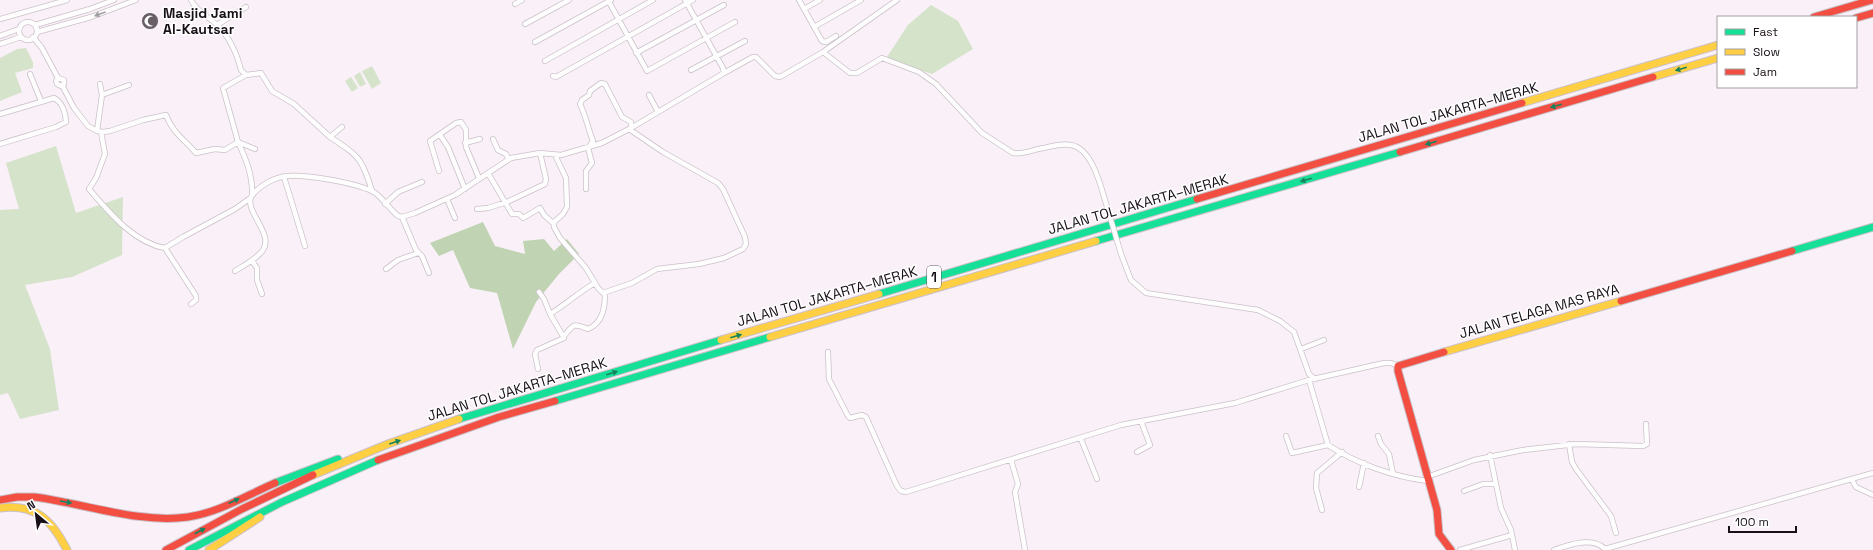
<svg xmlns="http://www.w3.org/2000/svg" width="1873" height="550" font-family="'Space Grotesk',sans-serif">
	<rect width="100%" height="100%" fill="#faf0f8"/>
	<path fill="#d5e3cb" d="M931,5L958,21L973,49L932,74L910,67L887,57L908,25Z
		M26,48L33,62V68L15,73L22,92L0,101V58L17,49Z
		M372,66L381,83L372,89L362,71Z
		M360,72L366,84L360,87L354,76Z
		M351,77L358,88L352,92L345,81Z
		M56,146L76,213L123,197L122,255L72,277L25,285L50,349L59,410L20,419L8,393L0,395V210L19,209L6,163Z"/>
	<path fill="#c0d4b3" d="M483,222L495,246L525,254L523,241L544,239L554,251L567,239L579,254L559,274L536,302L513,349L497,293L470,288L453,250L439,256L430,243Z"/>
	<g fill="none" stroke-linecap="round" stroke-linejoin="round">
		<g stroke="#cac1c8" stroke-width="6">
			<path id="street" d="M191,0C197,12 208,16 218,26C229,37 237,54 241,70L246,75L261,73L272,91L294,104L330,137L342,127
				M608,0L647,71L735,22
				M685,0L723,68L724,73
				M799,0L822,41L826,42L836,36
				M515,4L522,0
				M804,9L820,0
				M0,19L67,0
				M19 31a9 9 0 1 1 18 0a9 9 0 1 1-18 0Z
				M525,24L569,0
				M35,25L90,9L114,0
				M217,25L246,7
				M814,27L861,0
				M37,32L91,17L136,0
				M0,36L19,29
				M33,37L42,48L58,78L64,80V84L61,86L57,84L56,81L58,78
				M535,42L611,0
				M0,44L21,37
				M823,52L850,73H857L882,58L919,72L936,84L982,133L1013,153C1023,155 1034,149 1044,148C1052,146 1063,143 1071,145C1094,149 1102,192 1108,210
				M636,53L724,5
				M545,61L653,0
				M691,70L745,41
				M30,74L41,101
				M553,76L556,77L693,0
				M62,85L74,108L88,126L97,131L103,132L110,131L143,120L166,115C172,132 185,140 196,153L215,149L225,150L238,142L223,88L246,75
				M102,95L129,85
				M649,95L658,112
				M0,114L54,98C62,102 66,113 66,122L56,127L0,144
				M97,131L102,95L100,84
				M101,132L105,154L96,178L89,189C109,212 134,243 165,248L183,237L235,209L249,199
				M440,135L448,147L465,189
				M330,137C359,156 362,158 372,191
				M493,139L498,150L506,154L508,158
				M238,142C246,159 253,176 252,195
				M238,142L255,149
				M465,143L480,139
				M555,155L566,178L567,207L563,214L554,222V227L560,238L586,268L598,288L603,293L632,283L657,269L699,264L724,258L743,249L746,244L745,237L723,189L718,183L663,152L629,129
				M439,171L430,141L456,123L461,122L466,130V147L479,178
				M488,173L512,214H519L523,218L540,208L544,215L553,223
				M284,177L305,246
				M586,189V171L592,163L588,148L593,141C588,129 586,116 580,104L582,100L589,95L590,91L601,83L605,84L622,117L631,122V128
				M447,199L455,218
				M385,204L398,192L422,182
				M477,209L488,208L507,202L545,184L546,179L540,153
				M402,217L416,250L422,256L429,273
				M165,248L196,296V300L191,304
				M1121,254L1131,280L1146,293L1258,310L1280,321L1294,332L1309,374L1315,379
				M252,261L257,268V280L262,294
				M386,269L398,260L418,253
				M235,271C243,266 258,258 263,250C274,234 245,212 251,197C258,186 275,177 287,176C306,174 355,183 372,191C382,196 389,209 398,216L402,217L415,213L455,195L511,158L540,153L561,155L602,143L631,128L724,73L753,57H756L775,76L780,77L823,52L897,0
				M539,292L544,299L550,314
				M564,336C574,324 573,323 588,329C603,323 605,307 605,293
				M1301,349L1324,340
				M828,352L829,379L848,416L850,418L862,415L866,417L897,486L901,491L906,492L1121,425L1235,403L1309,380
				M1398,366L1391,363H1384L1309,380L1328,445C1357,464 1394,477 1428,481
				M538,369L535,354L537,350L564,338L550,314C565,305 579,292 595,283
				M1286,436L1292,453L1328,445
				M1378,436L1381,444L1389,454L1393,474
				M1081,439L1097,479
				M1569,444L1572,462L1576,469L1611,516L1616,533
				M1137,452L1150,445L1141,421
				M1490,455L1501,508L1511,530L1515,550
				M1011,460L1018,484L1015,492L1025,550
				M1427,477L1474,460L1523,450L1576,444L1643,446L1647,444L1646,424
				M1852,480L1856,487L1873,495
				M1359,487L1364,463
				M1464,491L1483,484H1496
				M1322,510L1316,488L1317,473L1342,452
				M1605,549L1873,473
				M1460,550L1512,535
				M1554,550C1568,545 1592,536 1605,549"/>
		</g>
		<g stroke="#cac1c8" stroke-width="9">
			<path id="fast" d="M1096,241L1400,152
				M1792,251L1873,227
				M879,294L1197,199
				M555,401L770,337
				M459,419L721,340
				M275,483L338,459
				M189,550L282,502L378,460"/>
		</g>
		<g stroke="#cac1c8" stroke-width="9">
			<path id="slow" d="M1653,77L1718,58
				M1522,103L1718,45
				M770,337L1096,241
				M721,340L879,294
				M1444,352L1621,301
				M313,475L388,444L459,419
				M0,508C35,503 52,520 67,550
				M209,550L260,517"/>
		</g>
		<g stroke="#cac1c8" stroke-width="9">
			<path id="jam" d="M1814,17L1872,0
				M1856,18L1873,13
				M1400,152L1653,77
				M1197,199L1522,103
				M1621,301L1792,251
				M1444,352L1398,366V371L1437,510L1439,534L1451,550
				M378,460L499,417L555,401
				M0,500L17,497H34C83,503 139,524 188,517C218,513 247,495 275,483
				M166,550L242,509L313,475"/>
		</g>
		<use href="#street" stroke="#fefdfe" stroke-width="4.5"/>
		<use href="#fast" stroke="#16e098" stroke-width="7"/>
		<use href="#slow" stroke="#ffcf43" stroke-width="7"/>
		<use href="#jam" stroke="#f24e42" stroke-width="7"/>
		<g stroke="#cac1c8" stroke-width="6" stroke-linecap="butt">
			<path id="street-bridge" d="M1108,210L1121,254"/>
		</g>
		<use href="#street-bridge" stroke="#fefdfe" stroke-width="4.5"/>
	</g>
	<defs><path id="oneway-solid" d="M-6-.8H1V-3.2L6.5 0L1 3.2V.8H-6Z"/></defs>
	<use fill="#a29ea2" href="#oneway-solid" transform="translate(100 14) rotate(160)"/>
	<g fill="#17825e">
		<use href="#oneway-solid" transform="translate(1681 69) rotate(164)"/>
		<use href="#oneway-solid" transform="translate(1556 106) rotate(164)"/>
		<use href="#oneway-solid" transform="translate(1431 143) rotate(164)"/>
		<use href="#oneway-solid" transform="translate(1306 180) rotate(164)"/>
		<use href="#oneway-solid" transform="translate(736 336) rotate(-16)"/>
		<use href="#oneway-solid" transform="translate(612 373) rotate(-17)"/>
		<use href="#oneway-solid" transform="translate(395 442) rotate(-19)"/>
		<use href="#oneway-solid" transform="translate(234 501) rotate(-24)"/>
		<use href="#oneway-solid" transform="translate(66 502) rotate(10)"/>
		<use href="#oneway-solid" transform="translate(200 531) rotate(-28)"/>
	</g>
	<defs>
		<g id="mosque-disc" transform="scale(0.9)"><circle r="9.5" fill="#675e66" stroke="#fff"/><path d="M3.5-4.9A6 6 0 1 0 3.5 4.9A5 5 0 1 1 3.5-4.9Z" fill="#fff"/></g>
	</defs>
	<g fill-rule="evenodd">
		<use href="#mosque-disc" x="150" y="21"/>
	</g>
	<g text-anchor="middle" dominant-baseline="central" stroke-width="3" stroke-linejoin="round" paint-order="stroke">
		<rect fill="#fff" stroke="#5d585d" stroke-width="1" x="927" y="266" width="14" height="22" rx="3"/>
		<g font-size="13" font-weight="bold" fill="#181017">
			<text x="934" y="277">1</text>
		</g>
		<g font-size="14" font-weight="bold" fill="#181017" stroke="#fff" text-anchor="start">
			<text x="163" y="13">Masjid Jami<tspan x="163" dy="16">Al-Kautsar</tspan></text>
		</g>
		<g font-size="14" fill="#181017" stroke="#fff">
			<text transform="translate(1448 112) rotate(-16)">JALAN TOL JAKARTA–MERAK</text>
			<text transform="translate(1138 204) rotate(-16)">JALAN TOL JAKARTA–MERAK</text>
			<text transform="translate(827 296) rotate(-16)">JALAN TOL JAKARTA–MERAK</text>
			<text transform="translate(1539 311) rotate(-16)">JALAN TELAGA MAS RAYA</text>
			<text transform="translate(517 389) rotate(-17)">JALAN TOL JAKARTA–MERAK</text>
		</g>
	</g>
	<rect x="1717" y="16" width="140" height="72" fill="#ffffff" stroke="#a39fa2"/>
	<rect x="1725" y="29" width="20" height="6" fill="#16e098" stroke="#a39fa2"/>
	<text x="1753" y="36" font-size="12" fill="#181017">Fast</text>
	<rect x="1725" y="49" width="20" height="6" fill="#ffcf43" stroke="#a39fa2"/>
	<text x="1753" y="56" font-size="12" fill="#181017">Slow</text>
	<rect x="1725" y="69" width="20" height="6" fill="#f24e42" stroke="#a39fa2"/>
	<text x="1753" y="76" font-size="12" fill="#181017">Jam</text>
	<g transform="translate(36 514) rotate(331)" stroke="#ffffff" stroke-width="3" paint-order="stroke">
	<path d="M0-3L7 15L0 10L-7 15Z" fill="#181017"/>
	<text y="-6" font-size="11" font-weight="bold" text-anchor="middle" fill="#181017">N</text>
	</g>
	<path d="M1729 526v6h67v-6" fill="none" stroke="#181017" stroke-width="2"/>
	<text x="1735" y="526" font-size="12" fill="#181017" stroke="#ffffff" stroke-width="3" paint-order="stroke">100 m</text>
</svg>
